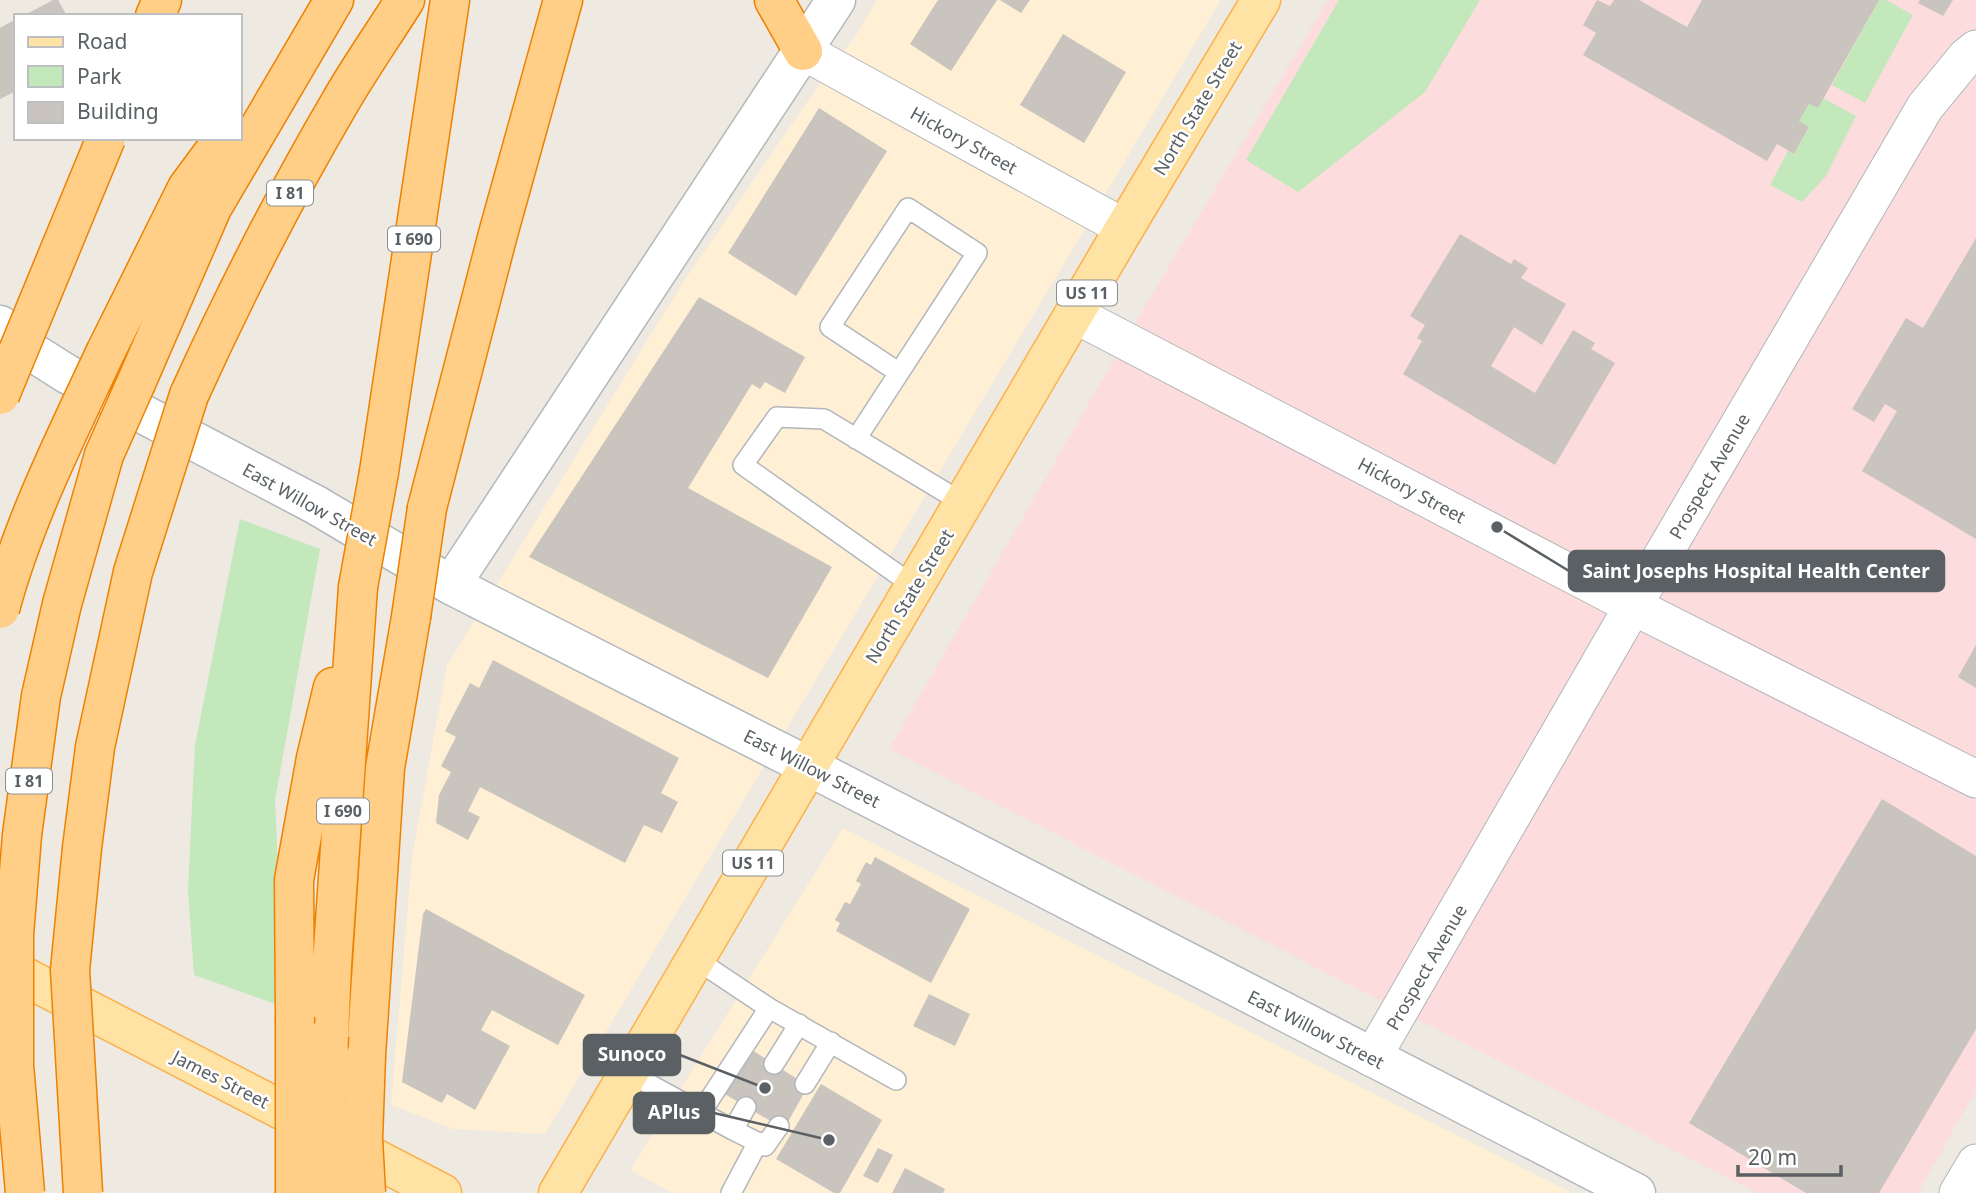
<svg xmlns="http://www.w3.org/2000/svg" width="1976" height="1193" font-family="'Noto Sans',sans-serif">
	<rect width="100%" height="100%" fill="#eee9e1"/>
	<path fill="#ffefd5" d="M877,0H1221L545,1134L453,1129L391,1105L412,857L447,665L682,284L827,73L855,37Z
		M843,828L1572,1193H672L630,1170Z"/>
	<path fill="#fddcdd" d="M1328,0H1976V1090L1918,1193H1757L889,749L1145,306Z"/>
	<path fill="#c2e8bc" d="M1339,0H1480L1425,92L1298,192L1246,160Z
		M1879,0H1886L1913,15L1865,103L1832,85Z
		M1823,98L1856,116L1826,176L1802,202L1770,185L1788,151L1794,154L1809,128L1799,121L1809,104Z
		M240,519L320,549L275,800L284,1007L194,975L188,891L195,745Z"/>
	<path fill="#c9c4be" d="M53,0H58L67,16H23Z
		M938,0H997L951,71L910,44Z
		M1000,0H1030L1021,13Z
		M1597,0L1610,6L1614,0H1639L1687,27L1702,0H1879L1818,108L1809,104L1799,121L1809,127L1794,154L1777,144L1767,161L1583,55L1596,33L1583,25Z
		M1920,0H1953L1943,16L1918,3Z
		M16,19V91L0,99V28Z
		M1063,34L1126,72L1084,143L1020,105Z
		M819,108L887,151L796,296L728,253Z
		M1460,234L1511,264L1514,259L1528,268L1521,278L1566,304L1542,345L1514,327L1491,366L1535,393L1573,330L1595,343L1591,349L1615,363L1555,465L1403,374L1422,341L1417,338L1425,325L1410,316Z
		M1976,238V539L1862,471L1897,411L1885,404L1874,422L1852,409L1906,318L1923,328Z
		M699,297L805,357L785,393L765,382L760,389L752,384L688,488L832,567L768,678L529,557Z
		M1976,645V688L1958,677Z
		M493,660L679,758L661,793L678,802L662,833L644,825L625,863L480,787L468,811L480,817L468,840L436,823L439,795L451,772L441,766L456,737L445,731L470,683L479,688Z
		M1882,799L1976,856V1029L1879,1193H1806L1689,1123Z
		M875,857L970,909L931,983L836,931L840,923L835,920L845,902L850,904L861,884L856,881L866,862L871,865Z
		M426,909L585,995L558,1045L492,1010L481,1030L510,1046L475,1110L447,1094L442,1103L402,1082L423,914Z
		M929,994L970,1014L955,1046L913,1026Z
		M749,1048L808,1086L784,1129L723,1093Z
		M821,1084L882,1120L840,1193H834L776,1159Z
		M878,1148L893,1155L878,1183L863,1176Z
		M905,1168L945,1189L943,1193H892Z"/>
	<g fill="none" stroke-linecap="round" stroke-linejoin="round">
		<g stroke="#b2b6ba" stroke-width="22">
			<path id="lane" d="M856,439L977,253L908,208L830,327L898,372
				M914,586L743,465L777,417L824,419L963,503
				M697,960L769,1008L896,1080
				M774,1064L799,1024
				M629,1073L733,1130L746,1107
				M805,1084L831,1042
				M702,1111L769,1008
				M733,1130L765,1146L779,1126
				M731,1193L758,1142"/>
		</g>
		<g stroke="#b2b6ba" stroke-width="39">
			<path id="street" d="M803,51L1125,228
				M1074,314L1633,606L1976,779
				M1372,1058L1633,606L1925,107L1966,57L1976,49
				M1958,1193L1976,1163"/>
		</g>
		<g stroke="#b3b8bd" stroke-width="41">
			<path id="secondary" d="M0,325L29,350L67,374L316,505L451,585L808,766L1636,1193
				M451,585L836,0"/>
		</g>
		<g stroke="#fbb14d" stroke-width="41">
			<path id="primary" d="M0,964L442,1193
				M558,1193L1121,234L1261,0"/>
		</g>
		<g stroke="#ef8100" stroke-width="41">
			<path id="highway" d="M774,0L803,51
				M155,16L162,0
				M106,351L187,188L224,138
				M136,383L212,208L334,0
				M189,395C234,296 284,198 339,104C359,69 383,35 405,0
				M379,472L450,0
				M427,508L498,234L563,0
				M295,1017L294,880L316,758L333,687
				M329,1036L332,965L358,587
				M366,1055L385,768L411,617"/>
		</g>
		<use href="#lane" stroke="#fff" stroke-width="19"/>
		<use href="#street" stroke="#fff" stroke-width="37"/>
		<use href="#secondary" stroke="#fff" stroke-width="38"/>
		<use href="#primary" stroke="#ffe3a5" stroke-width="38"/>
		<use href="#highway" stroke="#ffcf87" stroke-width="38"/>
		<g stroke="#ef8100" stroke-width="41" stroke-linecap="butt">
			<path id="highway-bridge" d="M0,395L106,138
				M358,587L379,472
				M0,609C24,519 67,435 106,351
				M411,617L427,508
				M329,1036L326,1107L330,1193
				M25,1193L14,1065V935L22,835L41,696L62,604L104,455L136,383
				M83,1193L70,970L82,848L95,747L133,572L189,395
				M295,1193V1017
				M366,1193L363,1139L366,1055"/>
		</g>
		<use href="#highway-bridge" stroke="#ffcf87" stroke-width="38"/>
	</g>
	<g text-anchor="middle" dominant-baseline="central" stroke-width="5" stroke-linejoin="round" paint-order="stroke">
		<g fill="#fff" stroke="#8c9092" stroke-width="2">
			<rect x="267" y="180.5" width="46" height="25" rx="5"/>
			<rect x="388" y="226.5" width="52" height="25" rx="5"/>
			<rect x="1057" y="280.5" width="60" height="25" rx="5"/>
			<rect x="6" y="768.5" width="46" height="25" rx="5"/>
			<rect x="317" y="798.5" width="52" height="25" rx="5"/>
			<rect x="723" y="850.5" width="60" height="25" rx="5"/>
		</g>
		<g font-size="16" font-weight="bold" fill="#5a6063">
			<text x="290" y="193">I 81</text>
			<text x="414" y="239">I 690</text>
			<text x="1087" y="293">US 11</text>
			<text x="29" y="781">I 81</text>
			<text x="343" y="811">I 690</text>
			<text x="753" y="863">US 11</text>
		</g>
		<g font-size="18" fill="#5a6063" stroke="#fff">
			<text transform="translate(1197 108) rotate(-59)">North State Street</text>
			<text transform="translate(964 140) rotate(29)">Hickory Street</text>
			<text transform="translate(1709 476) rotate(-60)">Prospect Avenue</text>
			<text transform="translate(1412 490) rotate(28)">Hickory Street</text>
			<text transform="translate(310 504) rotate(29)">East Willow Street</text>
			<text transform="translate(909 596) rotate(-59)">North State Street</text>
			<text transform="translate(812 768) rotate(27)">East Willow Street</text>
			<text transform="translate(1426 967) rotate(-60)">Prospect Avenue</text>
			<text transform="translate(1316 1029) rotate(27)">East Willow Street</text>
			<text transform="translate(221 1079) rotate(27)">James Street</text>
		</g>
	</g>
	<path fill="none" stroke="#5a6063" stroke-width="2.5" d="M1497 527L1569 571M765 1088L680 1055M829 1140L714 1113"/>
	<g fill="#5a6063" stroke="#fff" stroke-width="2.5">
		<circle cx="1497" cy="527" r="7"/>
		<circle cx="765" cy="1088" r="7"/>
		<circle cx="829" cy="1140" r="7"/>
	</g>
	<g fill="#5a6063" stroke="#5a6063" stroke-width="2.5">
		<rect x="1569" y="551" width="375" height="40" rx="7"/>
		<rect x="584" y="1035" width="96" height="40" rx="7"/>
		<rect x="634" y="1093" width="80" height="40" rx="7"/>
	</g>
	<g font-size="19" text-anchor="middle" font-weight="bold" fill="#fff">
		<text x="1756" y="578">Saint Josephs Hospital Health Center</text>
		<text x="632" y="1061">Sunoco</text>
		<text x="674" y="1119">APlus</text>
	</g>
	<rect x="14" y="14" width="228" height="126" fill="#ffffff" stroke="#bdbfc1" stroke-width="2"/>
	<rect x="28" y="37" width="35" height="10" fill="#ffe3a5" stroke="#bdbfc1" stroke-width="2"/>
	<text x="77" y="49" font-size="21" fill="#5a6063">Road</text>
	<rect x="28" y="66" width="35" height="21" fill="#c2e8bc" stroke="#bdbfc1" stroke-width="2"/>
	<text x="77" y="84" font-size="21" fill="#5a6063">Park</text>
	<rect x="28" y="102" width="35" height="21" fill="#c9c4be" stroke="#bdbfc1" stroke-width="2"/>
	<text x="77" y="119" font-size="21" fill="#5a6063">Building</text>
	<path d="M1738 1165v10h103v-10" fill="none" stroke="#5a6063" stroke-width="3.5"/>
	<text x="1748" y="1165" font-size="21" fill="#5a6063" stroke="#ffffff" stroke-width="5" paint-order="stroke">20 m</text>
</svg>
